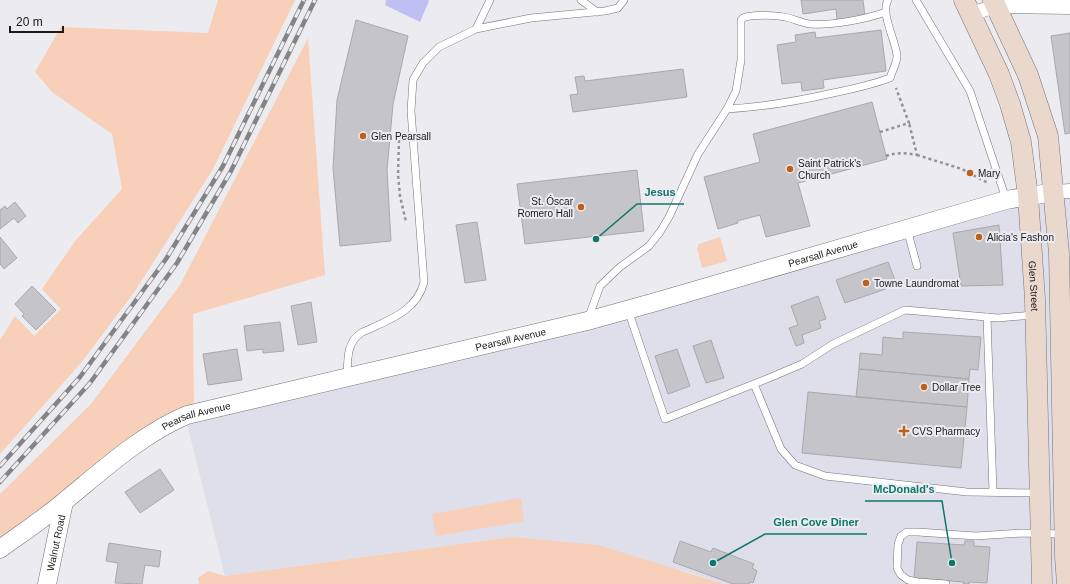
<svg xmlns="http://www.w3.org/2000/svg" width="1070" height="584" font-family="Arial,sans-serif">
	<rect width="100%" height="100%" fill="#ebebf0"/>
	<path fill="#dfdfec" d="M1070,188V584H724L685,571L512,537L225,576L185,416Z"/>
	<path fill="#f8cfb8" d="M218,0H295L213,169L135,291L81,363L0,454V340L15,316L34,336L61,309L42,289L76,240L122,189L112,134L52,92L35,72L61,27L208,33Z
		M308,38L325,275L193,314L194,414L0,547V494L91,404L180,285Z
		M720,237L727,261L702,268L697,248L699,244Z
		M521,498L524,521L436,536L432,514Z
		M512,537L598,545L724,584H199L198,578L208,571L225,576Z"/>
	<path fill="#bfbff4" d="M386,0H428L429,1L420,22L385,5Z"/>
	<path fill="#c4c4c9" stroke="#a8a8ae" d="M801,0H863L865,16L837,20L836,9L803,14Z
		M356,20L408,36L393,104L387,170L391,241L340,246L333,168L337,100Z
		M881,30L886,71L823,80L824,88L802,91L801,82L782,84L777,45L796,42L795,35L815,32L816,38Z
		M1070,33V133L1065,134L1051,36Z
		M683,69L687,97L573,112L570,95L578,94L575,77L584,76L585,81Z
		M872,102L887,159L798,183L810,226L766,237L760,215L737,221L738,223L718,229L704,177L760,162L753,134Z
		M637,170L644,231L525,244L517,184Z
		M15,202L26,216L18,223L14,218L0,229V210L5,206L7,209Z
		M477,222L486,280L465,283L456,225Z
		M999,225L1003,285L961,286L953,233Z
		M0,237L17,258L4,269L0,264Z
		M888,262L897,285L845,303L836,280Z
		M32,286L56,310L36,330L22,316L24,314L15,304Z
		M818,296L826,319L819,321L821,328L802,335L804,343L796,346L789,328L798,325L791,306Z
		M311,302L317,342L298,345L291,306Z
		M280,322L284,351L263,353V349L247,351L244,326Z
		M903,332L981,337L978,370L970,369L969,379L859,369L860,353L882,355L883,337L903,339Z
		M711,340L724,378L706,383L693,346Z
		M237,349L242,380L208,385L203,354Z
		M677,349L690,386L668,394L655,356Z
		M859,369L969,379L967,407L856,397Z
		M808,392L967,407L961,468L802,453Z
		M160,469L174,490L140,513L125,492Z
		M680,541L711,552L713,548L754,564L752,568L757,571L753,583L750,582L749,584H733L673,562Z
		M965,541H974V546L990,547L987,583L969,582V584H963L964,582L914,578L917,542L964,545Z
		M109,543L161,551L159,567L145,565L142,584L115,583L118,563L106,561Z"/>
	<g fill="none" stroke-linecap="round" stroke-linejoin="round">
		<g stroke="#737378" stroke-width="8">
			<path id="service" d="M581,0L597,12
				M916,0L970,91L1006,199
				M476,29L490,0
				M727,109C763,107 798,101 833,93C853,89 871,85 890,78C892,71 897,63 897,56C896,41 880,13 888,0
				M907,229L917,266
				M628,310L665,419L769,378L802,364L833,344L905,310L998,318L1033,315
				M987,317L993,492
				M588,319L600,286L620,267L649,246L660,232L669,217L698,154L727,109L736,91L741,60V20L743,18C754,14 778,15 789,18C796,20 803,23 810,24C831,26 866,19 886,12
				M347,377C348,360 346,343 361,333C386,321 417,312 424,282L411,111L413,80L423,63L439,47L476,29L531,18L605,11L618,8L624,0
				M754,384L781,449L795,465L825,476L967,492L1039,493
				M946,584L918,582L908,580L901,575L897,568L898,544L901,536L907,532H918L976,536L1022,533L1064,534"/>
		</g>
		<g stroke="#737378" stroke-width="15">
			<path id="minor" d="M971,14L995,6L1070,7
				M1054,192L1070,191"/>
		</g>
		<g stroke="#737378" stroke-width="19">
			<g id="tertiary">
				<path id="s1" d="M0,549C22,533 45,518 66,500C104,469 142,434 187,415L587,321L652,303L1006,200L1054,192"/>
				<path id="s2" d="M47,584L64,502"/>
			</g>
		</g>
		<g stroke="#737378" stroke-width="21">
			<g id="secondary">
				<path id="s3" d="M964,0L999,74L1010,104L1021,142L1028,196L1035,299L1042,584"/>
				<path d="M993,0L1028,75L1048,136L1059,253L1065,557L1067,584"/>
			</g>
		</g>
		<path stroke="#939397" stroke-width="2.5" stroke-dasharray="3 3" stroke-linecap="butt" d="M880,132L909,123L896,88
			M399,140L398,175L400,196L406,222
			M917,155L962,169L988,183
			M886,156C897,152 906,153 917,155L909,123"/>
		<use href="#service" stroke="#fff" stroke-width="7"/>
		<use href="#minor" stroke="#fff" stroke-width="14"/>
		<use href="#tertiary" stroke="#fff" stroke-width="18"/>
		<use href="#secondary" stroke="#ebd8cd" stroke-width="20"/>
		<g stroke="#848487" stroke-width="4.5">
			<path id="rail" d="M0,466L80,377L166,259L223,166L304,0
				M0,482L90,383L177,263L231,171L315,0"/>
		</g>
		<use href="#rail" stroke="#ebebf0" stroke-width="3" stroke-dasharray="9" stroke-linecap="butt"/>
	</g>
	<g fill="#bf601a" stroke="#ebebf0" stroke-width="1.5">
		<circle cx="363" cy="136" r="4"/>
		<circle cx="790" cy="169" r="4"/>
		<circle cx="970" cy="173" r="4"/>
		<circle cx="581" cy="207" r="4"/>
		<circle cx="979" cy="237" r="4"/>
		<circle cx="866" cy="283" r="4"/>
		<circle cx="924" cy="387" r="4"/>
		<path d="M902 425h4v4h4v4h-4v4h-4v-4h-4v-4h4z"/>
	</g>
	<g text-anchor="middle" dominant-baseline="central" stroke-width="4" stroke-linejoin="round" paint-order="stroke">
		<g font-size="10" fill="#1a1a1c" stroke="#ebebf0" text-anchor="start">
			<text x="371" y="136">Glen Pearsall</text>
			<text x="798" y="163">Saint Patrick's<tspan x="798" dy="12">Church</tspan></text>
			<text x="978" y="173">Mary</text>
			<text x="573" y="201" text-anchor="end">St. Óscar<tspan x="573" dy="12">Romero Hall</tspan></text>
			<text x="987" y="237">Alicia's Fashon</text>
			<text x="874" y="283">Towne Laundromat</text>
			<text x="932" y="387">Dollar Tree</text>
			<text x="912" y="431">CVS Pharmacy</text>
		</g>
		<g font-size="10" fill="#1a1a1c" stroke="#ebebf0">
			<text stroke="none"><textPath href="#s1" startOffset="887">Pearsall Avenue</textPath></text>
			<text stroke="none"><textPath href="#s3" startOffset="298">Glen Street</textPath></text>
			<text stroke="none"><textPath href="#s1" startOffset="563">Pearsall Avenue</textPath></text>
			<text stroke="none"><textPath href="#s1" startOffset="239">Pearsall Avenue</textPath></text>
			<text stroke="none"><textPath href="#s2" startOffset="42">Walnut Road</textPath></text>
		</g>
	</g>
	<path fill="none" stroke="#0f766e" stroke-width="1.5" d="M596 239L637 204H684M952 563L942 501H865M713 563L765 534H867"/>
	<g fill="#0f766e" stroke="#ebebf0" stroke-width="1.5">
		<circle cx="596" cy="239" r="4"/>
		<circle cx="952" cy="563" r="4"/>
		<circle cx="713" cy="563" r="4"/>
	</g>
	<g font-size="11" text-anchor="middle" font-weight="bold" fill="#0f766e" stroke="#ebebf0" stroke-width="4" stroke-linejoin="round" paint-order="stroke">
		<text x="660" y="196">Jesus</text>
		<text x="904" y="493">McDonald's</text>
		<text x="816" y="526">Glen Cove Diner</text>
	</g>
	<path d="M10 26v6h53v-6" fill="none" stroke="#1a1a1c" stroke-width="2"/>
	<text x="16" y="26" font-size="12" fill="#1a1a1c" stroke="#ebebf0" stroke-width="3" paint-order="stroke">20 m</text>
</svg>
